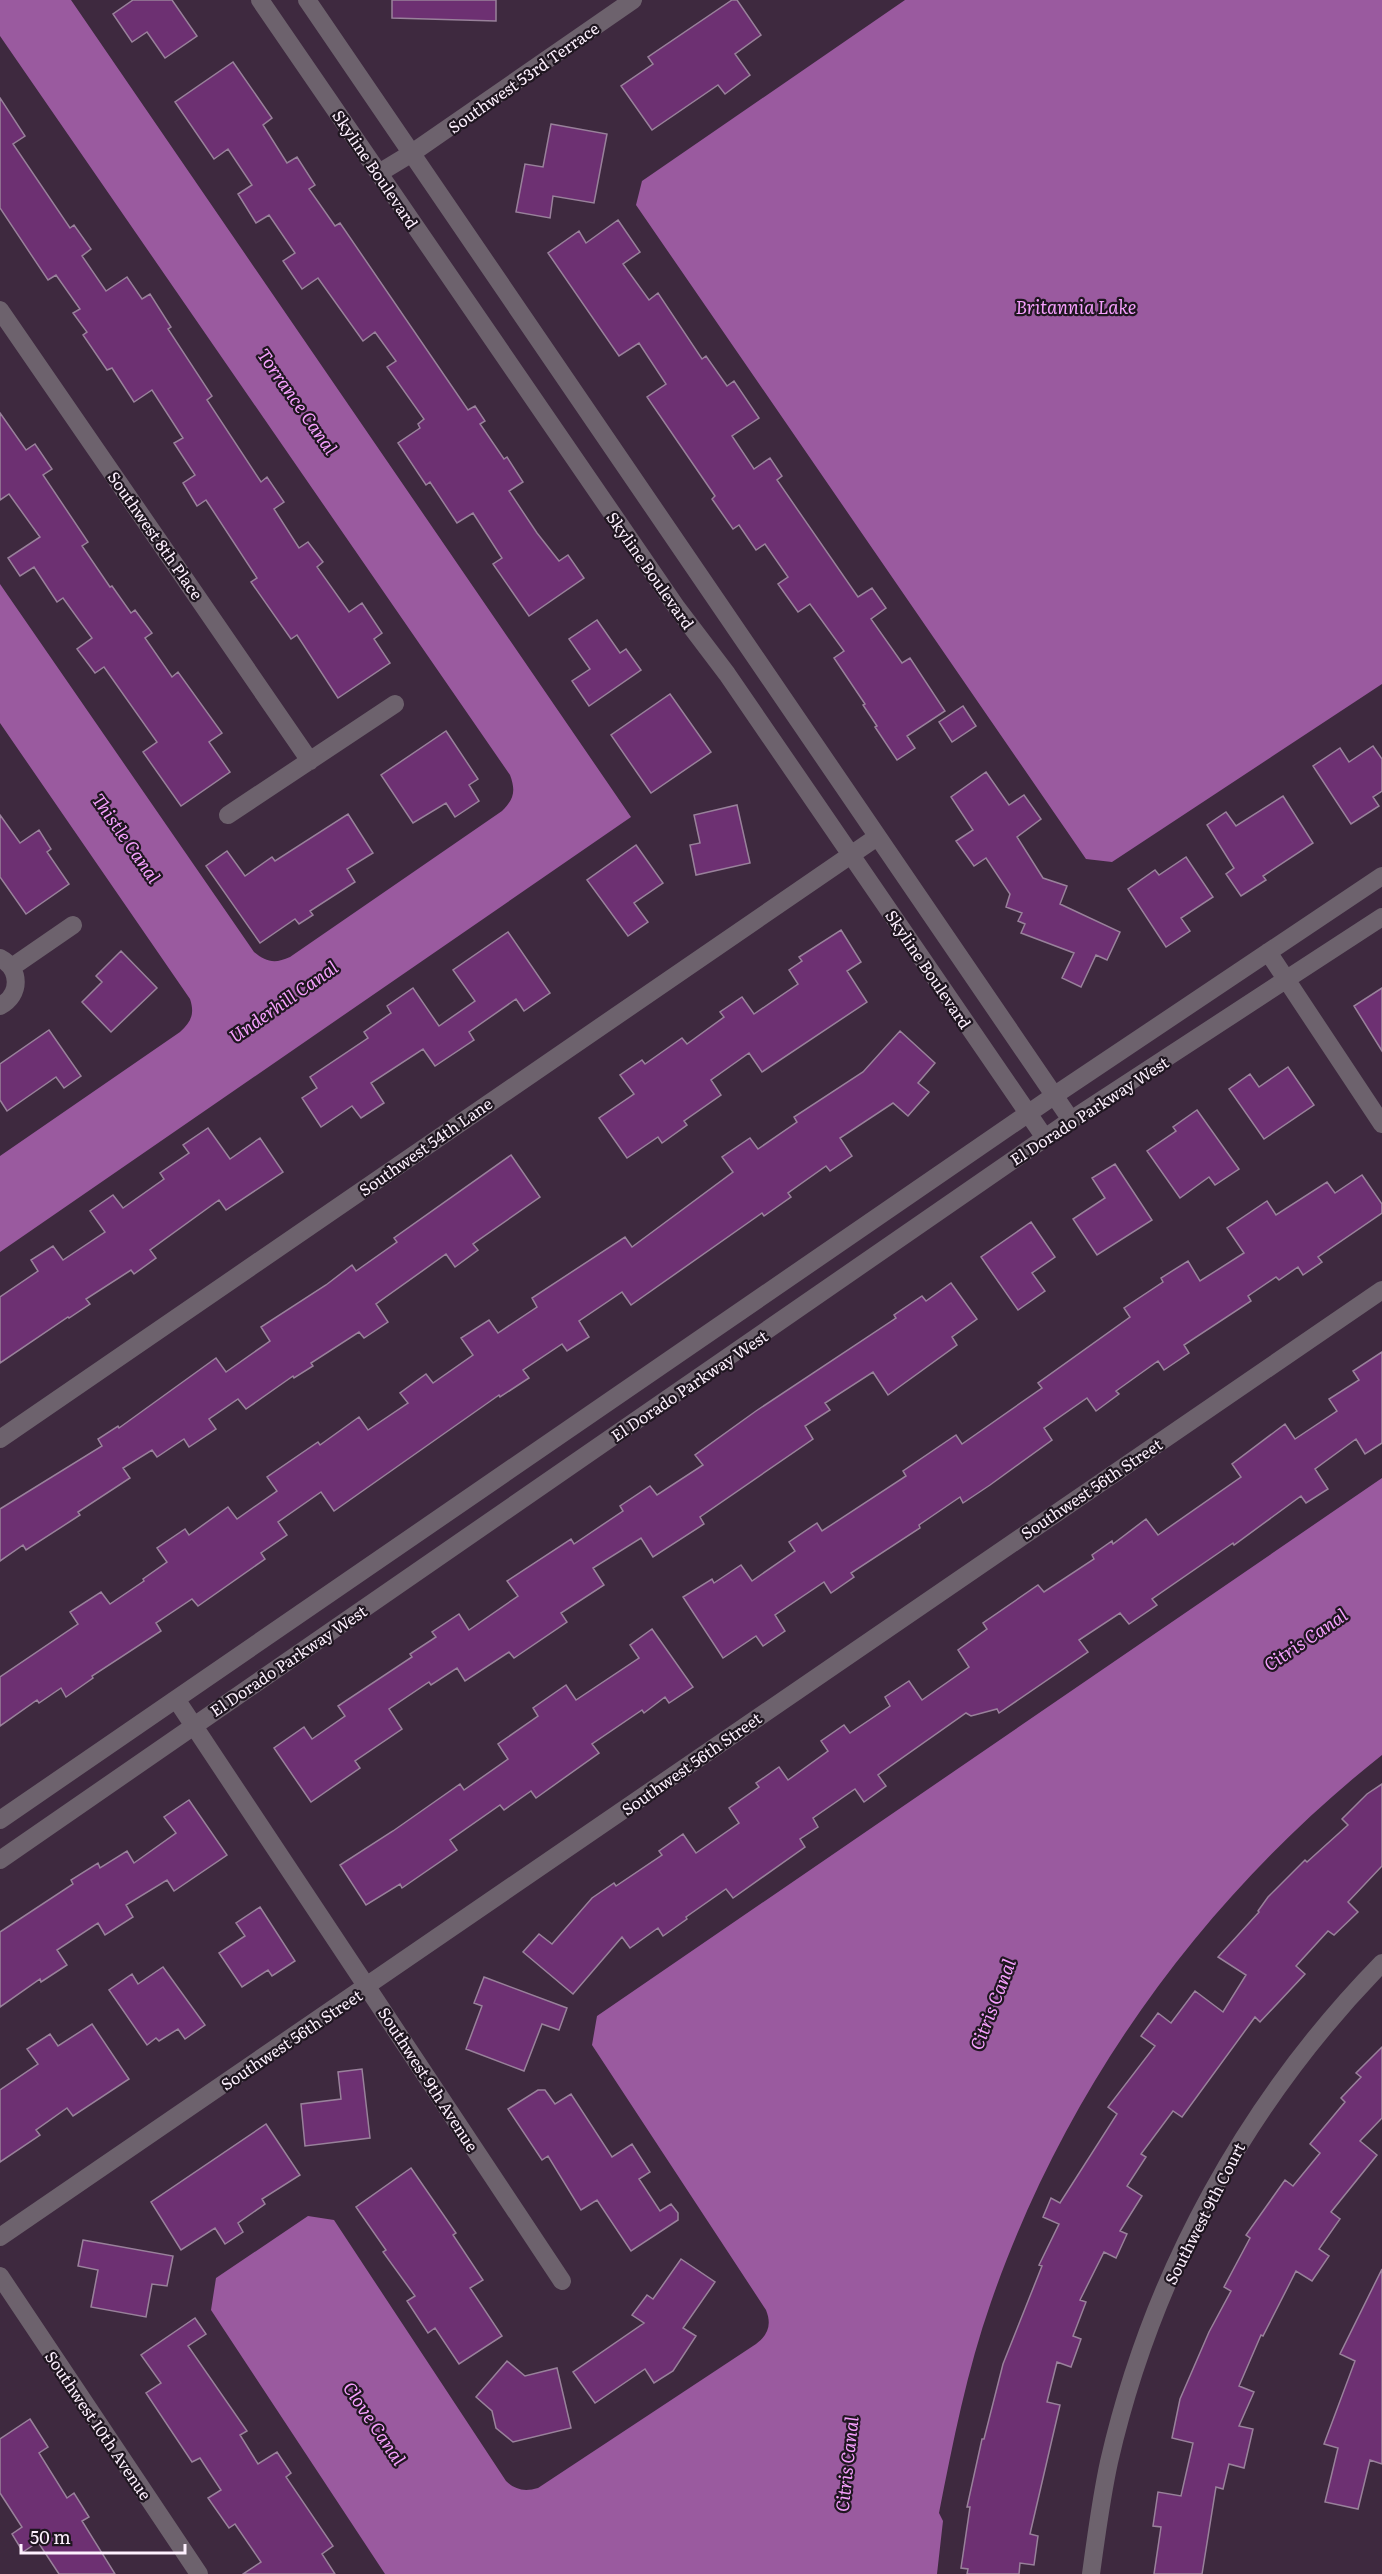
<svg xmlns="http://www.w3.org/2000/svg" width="1382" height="2574" font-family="Literata,serif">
	<rect width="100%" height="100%" fill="#3e293f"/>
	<path fill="#9a5a9f" d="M0,0H71L631,817L0,1252V1156L180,1032C191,1022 195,1014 190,999L0,723V584L254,952C266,962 275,964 290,957L502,811C514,799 516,791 510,775L0,36Z
		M905,0H1382V684L1112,862L1086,859L636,205L642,181Z
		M1382,1478V1755C1204,1896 1066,2086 991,2302C967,2370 953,2442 939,2513L943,2521L937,2574H385L211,2310L216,2278L308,2216L334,2220L506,2481C515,2490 525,2492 538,2488L756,2344C768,2335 772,2325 766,2310L592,2045L597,2016Z"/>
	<path fill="#6d3072" stroke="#99819b" stroke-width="1.5" d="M133,0H172L197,36L165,58L147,32L132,42L113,14Z
		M392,0H496V21L392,18Z
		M732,0H737L761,35L735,54L750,75L725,94L718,85L652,130L621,86L653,64L648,57Z
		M233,62L272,118L263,125L287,163L297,157L315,185L309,189L335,226L340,223L468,410L475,406L485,421L480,424L504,459L507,457L523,482L509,491L537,533L559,561L568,555L584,578L529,616L493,564L502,558L473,513L457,523L430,482L426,485L398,443L420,428L418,424L424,419L387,367L396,361L375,332L363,341L318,278L302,289L283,261L295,253L269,215L256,223L238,194L252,185L228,149L214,159L175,102Z
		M0,98L25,136L13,144L70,228L74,225L91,249L82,256L106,291L127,277L142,299L150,294L171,327L168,329L212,396L207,400L261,482L267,477L284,502L274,509L299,548L308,542L323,562L317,567L349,612L362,603L382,633L374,639L390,663L338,698L297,635L291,639L251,582L257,578L206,500L197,506L183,483L195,475L174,443L183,438L152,390L134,402L112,368L107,370L83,335L87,332L73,313L80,309L56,275L48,280L0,208Z
		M551,124L607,134L594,203L553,196L550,218L516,212L525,164L543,167Z
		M618,220L640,252L623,264L649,300L658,293L702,359L706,356L727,386L734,381L759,418L732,436L754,469L770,458L782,476L777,480L858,597L872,588L886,608L871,619L902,663L910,658L945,711L907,736L915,748L897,760L875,727L877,726L863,705L865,704L834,658L844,651L810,604L798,612L778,584L788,577L765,544L756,550L739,525L733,529L712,499L715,496L647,397L666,384L639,343L619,356L548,253L579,231L586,243Z
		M0,413L26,450L35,444L52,469L43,475L88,542L82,546L110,587L112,586L131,613L135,610L152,633L145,638L172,677L178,672L222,733L209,742L230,772L181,806L143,752L157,742L104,667L95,673L77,649L92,638L63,598L57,602L34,567L20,576L8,558L40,537L9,494L0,500Z
		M597,620L620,653L626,649L641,670L589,706L572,681L590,669L569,639Z
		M670,694L711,752L651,793L611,735Z
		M963,706L976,726L952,742L939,722Z
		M446,731L478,779L469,785L479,801L455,817L446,803L413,823L381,775Z
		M1373,746L1382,759V791L1373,797L1379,806L1351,824L1313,766L1340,748L1349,762Z
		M986,772L1009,805L1024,795L1041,819L1017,837L1043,878L1067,886L1060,904L1120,932L1107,960L1096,955L1081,987L1062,978L1074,953L1021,933L1025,924L1018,921L1022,913L1006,907L1010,894L986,858L974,866L956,841L973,830L951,797Z
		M1283,796L1313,843L1263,876L1266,880L1241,896L1226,874L1234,868L1207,825L1226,812L1236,826Z
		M737,805L750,863L696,875L690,845L700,843L694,815Z
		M348,814L373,853L347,869L355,882L310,911L313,915L299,924L295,919L260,943L206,866L227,851L245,876L272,857L275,861Z
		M0,815L20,843L39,830L51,849L47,852L69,884L26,914L0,877Z
		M636,845L663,883L634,903L648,922L628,936L587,880Z
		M1186,857L1213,897L1181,918L1190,931L1166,947L1128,889L1155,870L1159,875Z
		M841,930L861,962L847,971L867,1002L762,1072L749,1053L711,1080L721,1095L684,1121L687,1125L662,1143L658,1137L627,1158L599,1118L634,1094L620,1075L642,1060L645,1064L682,1038L687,1044L724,1017L720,1012L742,997L754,1014L798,984L789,970L802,961L799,957Z
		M508,932L550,993L524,1011L516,999L469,1032L474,1040L435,1066L423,1049L371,1083L384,1103L361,1118L352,1106L321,1127L302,1098L317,1088L310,1077L368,1038L364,1032L391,1013L387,1006L413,988L439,1026L475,1001L453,970Z
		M121,951L157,988L111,1032L82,1002L102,982L96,976Z
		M1382,988V1051L1354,1006Z
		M49,1030L81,1076L64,1088L56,1077L7,1111L0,1100V1064Z
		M900,1031L935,1063L918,1083L929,1092L908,1116L893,1103L840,1138L852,1156L830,1171L826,1166L788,1193L791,1197L764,1216L762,1213L631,1305L622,1292L579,1321L589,1337L567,1351L562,1344L523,1370L529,1378L500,1397L499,1395L334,1511L321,1492L278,1522L287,1535L261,1553L265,1559L198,1606L192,1599L156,1623L161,1631L92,1676L93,1678L66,1697L61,1688L39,1703L37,1700L0,1726V1677L78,1624L70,1612L101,1592L110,1604L144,1581L143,1579L167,1562L157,1548L185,1529L189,1535L228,1507L237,1519L277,1491L267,1477L318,1442L320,1445L359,1417L368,1430L408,1403L400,1393L426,1374L433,1383L473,1355L461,1338L489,1320L498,1333L537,1307L532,1298L625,1237L632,1247L733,1172L722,1157L750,1138L758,1149L797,1122L794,1117L863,1072Z
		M1288,1067L1314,1105L1264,1139L1229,1089L1250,1074L1259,1087Z
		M1197,1110L1239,1169L1215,1185L1209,1177L1180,1198L1147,1151L1176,1131L1173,1127Z
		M208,1128L230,1159L260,1138L283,1172L226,1210L219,1200L150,1250L156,1258L134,1274L131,1270L86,1299L90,1304L69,1318L68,1317L0,1363V1297L38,1271L31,1260L53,1246L63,1260L105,1232L90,1211L113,1195L123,1208L164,1179L160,1173L189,1153L183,1145Z
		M511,1155L540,1197L473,1244L478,1250L455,1267L446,1254L376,1304L388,1322L364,1338L359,1332L311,1363L313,1366L294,1378L293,1376L246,1409L238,1399L209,1419L216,1429L189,1447L184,1439L157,1457L152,1450L123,1468L130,1478L78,1512L80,1515L26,1550L23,1545L0,1561V1509L102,1446L98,1439L118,1426L119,1428L216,1358L226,1372L270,1341L261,1327L326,1285L352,1265L356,1271L397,1242L394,1238Z
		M1115,1164L1152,1220L1097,1255L1073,1219L1105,1198L1092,1178Z
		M1362,1175L1382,1204V1213L1318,1257L1322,1262L1303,1275L1298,1267L1279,1280L1276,1277L1248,1296L1251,1301L1184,1345L1189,1353L1164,1370L1158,1361L1116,1391L1119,1394L1096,1411L1087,1398L1044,1428L1052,1440L990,1485L963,1503L960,1497L919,1525L920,1528L851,1573L854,1577L831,1593L824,1582L775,1615L785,1631L763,1646L756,1636L723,1658L683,1597L712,1579L714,1583L741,1565L752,1581L795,1551L789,1542L817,1523L822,1531L906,1476L903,1471L956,1435L962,1444L1042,1388L1038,1383L1130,1317L1124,1308L1163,1282L1161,1278L1188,1261L1200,1281L1244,1253L1227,1228L1267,1201L1276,1215L1327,1182L1335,1193Z
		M1031,1222L1055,1257L1032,1273L1045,1291L1018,1310L981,1257Z
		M951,1283L977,1319L952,1337L957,1345L888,1395L873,1372L825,1403L830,1410L805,1426L813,1439L700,1517L704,1524L653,1557L641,1538L593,1568L604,1585L561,1613L567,1622L514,1658L509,1652L465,1681L457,1668L431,1685L429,1682L389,1709L402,1729L355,1761L360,1768L311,1802L274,1748L304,1727L312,1739L345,1716L338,1706L412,1657L410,1654L436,1637L432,1632L459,1614L469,1630L518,1596L507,1581L571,1539L574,1544L623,1511L620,1506L650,1486L657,1495L703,1465L695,1455L756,1411L896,1318L894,1315L922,1296L926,1301Z
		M1382,1352V1443L1365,1454L1356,1439L1315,1469L1328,1489L1306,1503L1301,1496L1234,1545L1233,1543L1152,1599L1157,1605L1129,1624L1120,1613L1079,1640L1088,1652L999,1713L997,1709L971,1716L966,1713L878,1775L886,1786L864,1802L855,1789L813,1818L818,1827L800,1839L805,1847L733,1898L726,1889L686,1917L687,1919L663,1936L658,1928L630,1948L622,1937L573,1994L523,1952L539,1934L552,1944L592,1898L614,1883L616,1886L662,1855L659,1851L683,1834L696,1853L739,1823L729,1808L759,1787L756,1783L779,1767L788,1780L828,1751L821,1741L844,1725L850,1733L890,1706L885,1697L909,1681L922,1700L969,1667L958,1650L987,1629L983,1623L1038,1585L1044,1592L1094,1559L1092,1555L1112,1541L1113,1544L1146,1519L1158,1535L1241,1477L1232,1464L1285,1424L1295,1439L1337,1411L1329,1399L1359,1380L1353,1371Z
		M652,1629L693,1687L669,1703L665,1697L644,1713L642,1710L592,1744L599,1753L536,1798L531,1791L504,1810L500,1805L450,1840L457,1850L402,1888L400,1884L366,1905L340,1865L393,1831L460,1784L464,1790L508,1759L498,1744L538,1716L533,1708L566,1685L576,1700L639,1658L630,1645Z
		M1382,1784V1866L1348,1902L1358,1912L1334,1935L1328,1931L1296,1966L1305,1974L1260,2022L1255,2017L1182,2117L1173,2111L1141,2154L1146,2157L1127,2186L1142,2196L1120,2231L1127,2234L1116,2258L1104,2252L1080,2300L1086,2302L1073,2336L1081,2339L1071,2367L1057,2362L1047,2402L1060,2405L1030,2534L1038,2536L1034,2565L1020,2563L1019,2574H967L968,2569L961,2568L970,2507H967L982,2439H984L1003,2364L1042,2266L1039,2265L1059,2224L1043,2217L1051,2198L1060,2203L1117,2114L1108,2107L1155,2046L1141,2036L1158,2013L1171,2023L1195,1991L1223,2012L1246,1975L1218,1957L1259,1912L1258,1911L1268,1897L1305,1860L1307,1862L1348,1825L1342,1819L1367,1794Z
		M189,1800L227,1855L174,1891L167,1880L126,1905L133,1917L105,1935L98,1923L57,1950L67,1965L41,1982L40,1979L0,2007V1932L73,1884L71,1880L98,1863L100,1868L127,1851L134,1863L176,1833L164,1817Z
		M260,1907L295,1961L272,1976L268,1970L242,1987L219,1953L245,1936L236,1923Z
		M163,1967L205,2025L185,2039L178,2029L159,2041L156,2038L147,2045L109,1990L132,1974L138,1984Z
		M484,1977L567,2008L559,2030L542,2024L524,2071L466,2049L482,2006L474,2003Z
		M92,2024L129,2079L73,2116L67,2108L36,2130L40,2135L0,2162V2090L38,2064L27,2049L50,2034L58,2046Z
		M1382,2047V2118L1360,2141L1377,2155L1331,2212L1340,2219L1319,2249L1329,2256L1312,2281L1296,2271L1263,2336L1261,2335L1239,2386L1254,2392L1239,2426L1253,2429L1244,2468L1229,2464L1223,2489L1216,2487L1202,2574H1154L1161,2527L1153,2526L1158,2492L1181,2496L1193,2443L1172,2438L1180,2399L1209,2332L1231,2291L1224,2287L1250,2238L1246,2235L1285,2180L1293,2186L1320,2153L1310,2144L1345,2102L1341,2098L1361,2077L1356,2073Z
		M362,2069L370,2138L305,2146L301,2104L341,2099L338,2072Z
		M538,2090H545L555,2104L571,2094L612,2157L632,2144L650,2172L639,2179L660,2211L671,2204L678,2213V2220L631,2251L597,2200L581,2210L548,2156L542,2160L508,2109Z
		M266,2124L300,2175L262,2199L265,2204L238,2223L243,2232L225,2244L215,2228L181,2250L151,2202Z
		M411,2168L456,2233L453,2235L483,2280L470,2288L502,2336L459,2364L435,2328L428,2333L407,2301L415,2296L383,2252L386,2250L356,2207Z
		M83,2240L173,2256L167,2286L152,2284L146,2317L91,2307L98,2270L78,2266Z
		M681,2259L715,2282L683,2328L696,2336L673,2371L654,2383L645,2369L595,2403L573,2372L644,2323L632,2315L647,2295L653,2299Z
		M1382,2269V2464L1370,2460L1358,2509L1325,2502L1338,2448L1324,2444L1355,2361L1340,2354Z
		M195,2318L206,2334L188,2346L247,2431L240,2435L258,2464L277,2452L291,2473L286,2477L333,2546L322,2554L335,2574H243L261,2562L235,2524L229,2528L208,2498L221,2490L200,2458L192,2462L146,2393L161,2383L141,2355Z
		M507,2361L525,2376L557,2368L571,2428L513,2442L496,2428L492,2411L476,2397Z
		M30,2419L48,2447L39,2453L67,2498L74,2493L89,2517L82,2521L115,2574H59L38,2542L23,2552L12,2534L22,2527L0,2493V2439Z"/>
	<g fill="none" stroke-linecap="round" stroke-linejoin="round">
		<path stroke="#6d626d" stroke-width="18" d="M260,0L677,608L727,674L1045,1138
			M307,0L1071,1120
			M379,173L412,153L633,0
			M0,310L310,761
			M228,815L395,704
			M1268,952L1382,1124
			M0,958C21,969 21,995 0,1006
			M12,967L73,925
			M0,1439L877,837
			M176,1699L562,2281
			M0,1820L1055,1095L1382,876
			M0,1860L1071,1120L1382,917
			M0,2237L1382,1290
			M0,2276L199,2574
			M1091,2574C1096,2537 1101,2499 1109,2462C1152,2274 1247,2101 1382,1963"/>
	</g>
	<g text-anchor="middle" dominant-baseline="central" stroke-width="4.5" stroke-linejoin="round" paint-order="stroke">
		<g font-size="16" fill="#fdf0fe" stroke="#1f1620">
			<text transform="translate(523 77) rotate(-35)">Southwest 53rd Terrace</text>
			<text transform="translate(376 169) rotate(56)">Skyline Boulevard</text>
			<text transform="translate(156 535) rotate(55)">Southwest 8th Place</text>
			<text transform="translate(651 570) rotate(55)">Skyline Boulevard</text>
			<text transform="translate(929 969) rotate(56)">Skyline Boulevard</text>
			<text transform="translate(1089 1110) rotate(-33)">El Dorado Parkway West</text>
			<text transform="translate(425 1146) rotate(-35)">Southwest 54th Lane</text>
			<text transform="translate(689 1385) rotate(-34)">El Dorado Parkway West</text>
			<text transform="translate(1091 1488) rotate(-34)">Southwest 56th Street</text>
			<text transform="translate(288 1660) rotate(-34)">El Dorado Parkway West</text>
			<text transform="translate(691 1763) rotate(-35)">Southwest 56th Street</text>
			<text transform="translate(291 2039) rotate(-34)">Southwest 56th Street</text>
			<text transform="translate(429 2079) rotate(57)">Southwest 9th Avenue</text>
			<text transform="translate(1204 2213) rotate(-63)">Southwest 9th Court</text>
			<text transform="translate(99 2425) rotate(56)">Southwest 10th Avenue</text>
		</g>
		<g font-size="18" font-style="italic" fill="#f6a0fd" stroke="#1f1620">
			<text x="1076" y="306">Britannia Lake</text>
			<text transform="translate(298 401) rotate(55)">Torrance Canal</text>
			<text transform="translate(127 838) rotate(55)">Thistle Canal</text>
			<text transform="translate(283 1001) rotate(-35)">Underhill Canal</text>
			<text transform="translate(1305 1639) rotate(-34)">Citris Canal</text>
			<text transform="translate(992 2004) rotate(-69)">Citris Canal</text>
			<text transform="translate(375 2423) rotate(56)">Clove Canal</text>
			<text transform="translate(846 2464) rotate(-84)">Citris Canal</text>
		</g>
	</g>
	<path d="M21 2544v9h164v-9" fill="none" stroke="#fdf0fe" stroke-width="3"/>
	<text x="30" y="2544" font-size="18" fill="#fdf0fe" stroke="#1f1620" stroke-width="4.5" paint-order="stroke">50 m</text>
</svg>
